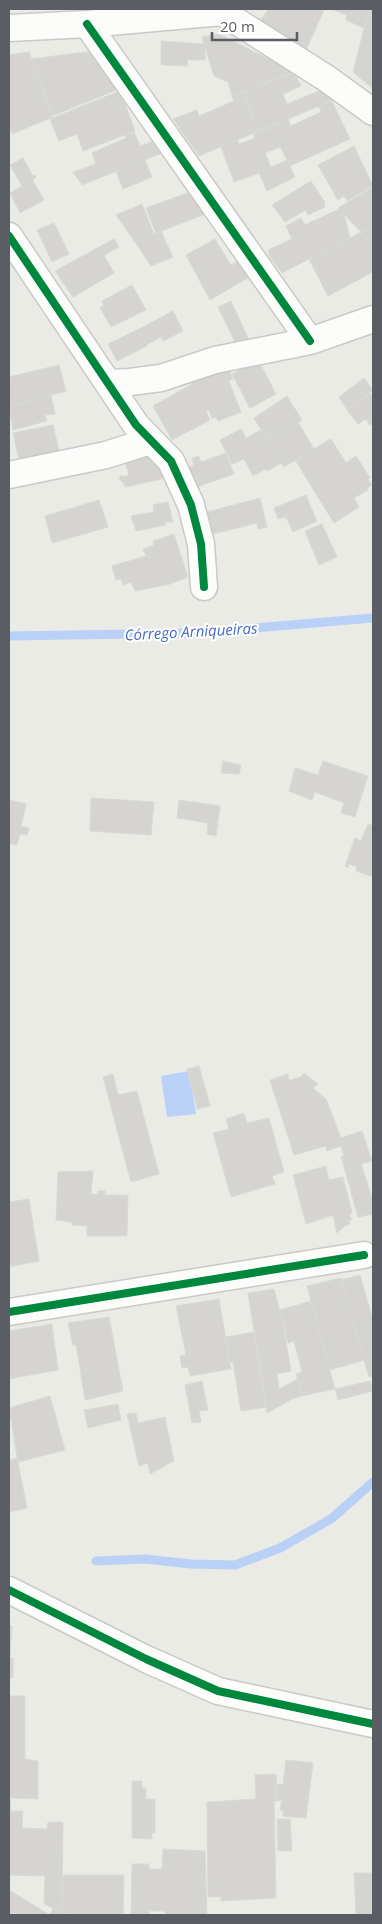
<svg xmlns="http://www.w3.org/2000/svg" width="382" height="1924" font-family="'Open Sans',sans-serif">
	<rect width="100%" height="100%" fill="#ebebe6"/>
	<path fill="#b9d0f7" d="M189,1071L196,1114L167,1117L161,1076Z"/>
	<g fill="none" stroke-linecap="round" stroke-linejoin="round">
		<path stroke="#b9d0f7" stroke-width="9" d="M9,636L195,633L373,618
			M96,1561L145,1559L191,1564L235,1565L280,1548L331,1519L373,1482"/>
	</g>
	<path fill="#d5d4d0" stroke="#dadad5" d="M269,9L324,10L306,50L255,27Z
		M331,9H369L364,28L346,20L347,15Z
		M369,9H373V89L353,72Z
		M219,34L294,72L232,96L228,82L214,76L202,37Z
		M161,41L205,44V60H187L188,66L161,65Z
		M94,51L116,90L52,116L31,59Z
		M29,52L53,117L12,134L9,126V55Z
		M294,72L301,86L283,94L287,104L324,89L339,98L259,131L243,92Z
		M117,92L124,101L135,131L83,151L77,134L59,141L50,119Z
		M243,92L259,131L199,156L173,119L197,110L199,116L234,101L232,96Z
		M332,101L350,139L290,166L270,127L288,119L291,126L321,112L319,106Z
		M270,127L280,147L265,153L271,167L287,160L295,177L267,191L259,173L234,182L221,147L238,140L239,144L255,138L253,134Z
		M134,132L140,146L154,141L162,153L82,185L73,172L96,164L92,153L126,138L125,135Z
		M354,146L373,186L347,201L344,196L338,200L318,165Z
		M23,158L33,176L35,175L36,176L33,181L44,200L20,213L10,193L22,186L10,165Z
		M145,160L152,177L123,189L116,171Z
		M311,181L324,201L325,207L308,215L306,210L285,222L272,205Z
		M373,187V227L361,232L338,208Z
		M193,191L208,213L156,233L146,208Z
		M142,204L154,234L135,242L116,215Z
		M339,209L344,214L350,238L282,273L270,257L268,250L292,239L286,226L301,218L305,225Z
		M54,223L69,254L52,262L37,230Z
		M373,227V238L369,241L361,232Z
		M161,231L173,257L151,266L135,242Z
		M361,232L369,241L373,238V272L328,296L309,259Z
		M114,239L119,247L104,255L114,273L73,297L55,271Z
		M215,239L231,265L240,260L251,276L210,300L186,255Z
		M132,285L146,310L111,327L100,308L104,305L102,301Z
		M231,301L248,338L236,344L218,307Z
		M173,311L183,331L163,341L161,337L146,345L139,329Z
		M139,329L147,346L117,361L108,344Z
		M258,360L276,394L250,408L232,374Z
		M59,365L66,391L9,407V377Z
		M228,367L233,379L229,381L241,412L218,421L216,417L212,419L209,410L206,411L210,420L172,440L153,406L192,384L191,382Z
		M364,378L373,390L347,410L339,397Z
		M370,393L373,397V412L371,414L373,418V423L370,425L366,419L358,424L347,410Z
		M51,395L55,414L45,415L47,421L13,430L9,407Z
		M287,396L302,420L267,440L254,418Z
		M298,422L314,449L284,467L267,440Z
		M53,425L59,451L19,460L13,433Z
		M241,429L246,438L261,430L282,463L267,471L266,469L253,476L244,459L232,464L220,440Z
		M331,439L346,463L356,456L370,478L368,479L372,485L367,488L368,490L354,498L359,507L334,523L295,460Z
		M226,453L234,474L191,489L184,469L194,465L192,458L199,456L201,462Z
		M156,454L166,478L126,487L119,478L122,475L123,477L129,475L125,462Z
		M306,495L317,521L293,532L286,517L278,519L274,508Z
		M260,498L267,527L258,529L257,523L213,534L207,512Z
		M99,500L108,527L52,543L45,516Z
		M168,502L173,522H165L166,525L136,531L131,516L154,512L153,505Z
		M322,524L337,557L319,565L305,531Z
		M174,534L188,577L170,584L135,591L131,582L123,585L121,579L116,580L112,566L146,556L143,549L154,545L153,541Z
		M223,761L241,765L239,774L221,773Z
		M323,761L368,776L355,817L341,813L344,803L315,792L312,800L289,791L295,768L318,775Z
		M91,798L154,802L151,835L90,831Z
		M9,800L26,804L21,826L29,828L27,835L20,834L17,845L9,843Z
		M179,800L220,806L216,836L207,834L208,823L177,818Z
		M368,824L373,826V877L356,871L357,867L349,864L348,868L345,866L355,838L361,841Z
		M199,1066L210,1106L197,1109L187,1069Z
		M304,1073L318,1084L313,1088L326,1099L341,1138L362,1131L372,1161L361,1164L373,1201V1214L358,1217L341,1156H344L341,1146L327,1151L326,1146L294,1155L270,1080L288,1074L289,1080L301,1077Z
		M113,1074L118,1095L137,1091L159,1174L131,1182L103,1077Z
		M244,1113L247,1123L269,1118L284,1172L272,1176L275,1184L231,1197L213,1133L229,1129L226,1119Z
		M326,1166L329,1180L343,1177L352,1212L350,1216L352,1220H349L350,1224L346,1225L337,1233L333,1215L306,1224L293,1175Z
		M93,1171L91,1194H98V1191H105V1195H128L127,1236H87V1226L72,1225V1222L56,1220L58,1172Z
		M29,1199L39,1261L9,1267V1202Z
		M360,1275L373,1320V1376L369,1377L341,1280Z
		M341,1278L364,1360L330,1370L307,1286Z
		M274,1289L282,1318L291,1371L277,1374L279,1389L298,1379L302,1396L292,1399L267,1413L248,1293Z
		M219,1299L231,1369L190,1376L188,1367L182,1368L180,1356L186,1355L176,1306Z
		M311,1301L335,1389L302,1396L296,1374L302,1372L294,1341L288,1343L280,1310Z
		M109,1317L123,1391L85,1400L76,1344L73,1345L68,1323Z
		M52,1324L58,1370L9,1379V1331Z
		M254,1332L266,1407L241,1411L233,1362H230L225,1337Z
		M202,1381L208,1410L199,1411L201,1422L192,1423L185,1385Z
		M370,1381L373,1391L338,1400L335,1389Z
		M50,1396L65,1450L18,1462L9,1408Z
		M118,1404L121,1420L88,1428L84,1410Z
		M136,1413L138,1423L165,1417L174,1461L150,1474L148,1463L139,1466L127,1414Z
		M17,1458L27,1508L9,1512V1460Z
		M9,1625L12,1626L10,1658H13V1678H9Z
		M9,1696H25V1759L38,1761V1799L10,1798L11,1811H23L22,1828L47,1829L48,1822H63L62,1912L44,1904L45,1876L9,1875Z
		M286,1760L313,1763L306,1818L283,1816L284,1811H280L282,1800L276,1801V1784L283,1785Z
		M276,1774L277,1801H274L276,1898L221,1901V1897H208L207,1802L256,1799L255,1775Z
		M132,1781H142V1788H146V1799H155V1833L152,1832V1839L132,1838Z
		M277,1819H290L292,1851H278Z
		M163,1849L205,1851L207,1915H165V1911H149V1915H131L132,1864H149V1869H162Z
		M354,1873H373V1915H356Z
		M63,1875H124L123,1915H68L62,1912Z
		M9,1890L50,1915L53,1908L64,1913L63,1915H9Z"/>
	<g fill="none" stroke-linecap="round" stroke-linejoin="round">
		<g stroke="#c8c9c8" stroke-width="29">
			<path id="street" d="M222,12L326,78L373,112
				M87,24L310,341
				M9,28L87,24L222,12L229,9
				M9,236L136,425L171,461L191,505L201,544L204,587
				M109,383L130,382L161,378L215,360L310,341L373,319
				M9,475L106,455L150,441
				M9,1312L364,1255
				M9,1590L146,1659L218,1691L373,1724"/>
		</g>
		<use href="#street" stroke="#fcfcfb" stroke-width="26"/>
		<g stroke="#fff" stroke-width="11">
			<path id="cycleway" d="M87,24L310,341
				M9,236L136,425L171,461L191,505L201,544L204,587
				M9,1312L364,1255
				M9,1590L146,1659L218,1691L373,1724"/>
		</g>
		<use href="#cycleway" stroke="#00873e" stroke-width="8"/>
	</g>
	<g text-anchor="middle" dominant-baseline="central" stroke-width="4" stroke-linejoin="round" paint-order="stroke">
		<g font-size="15" font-style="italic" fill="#456bc2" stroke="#fff">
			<text transform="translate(191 631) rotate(-3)">Córrego Arniqueiras</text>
		</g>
	</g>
	<rect width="382" height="1924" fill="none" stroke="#5b5d64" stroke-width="20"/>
	<path d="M212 32v8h85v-8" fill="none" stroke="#5b5d64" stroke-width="2.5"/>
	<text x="220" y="32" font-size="15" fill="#5b5d64" stroke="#ffffff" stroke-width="4" paint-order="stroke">20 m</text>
</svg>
